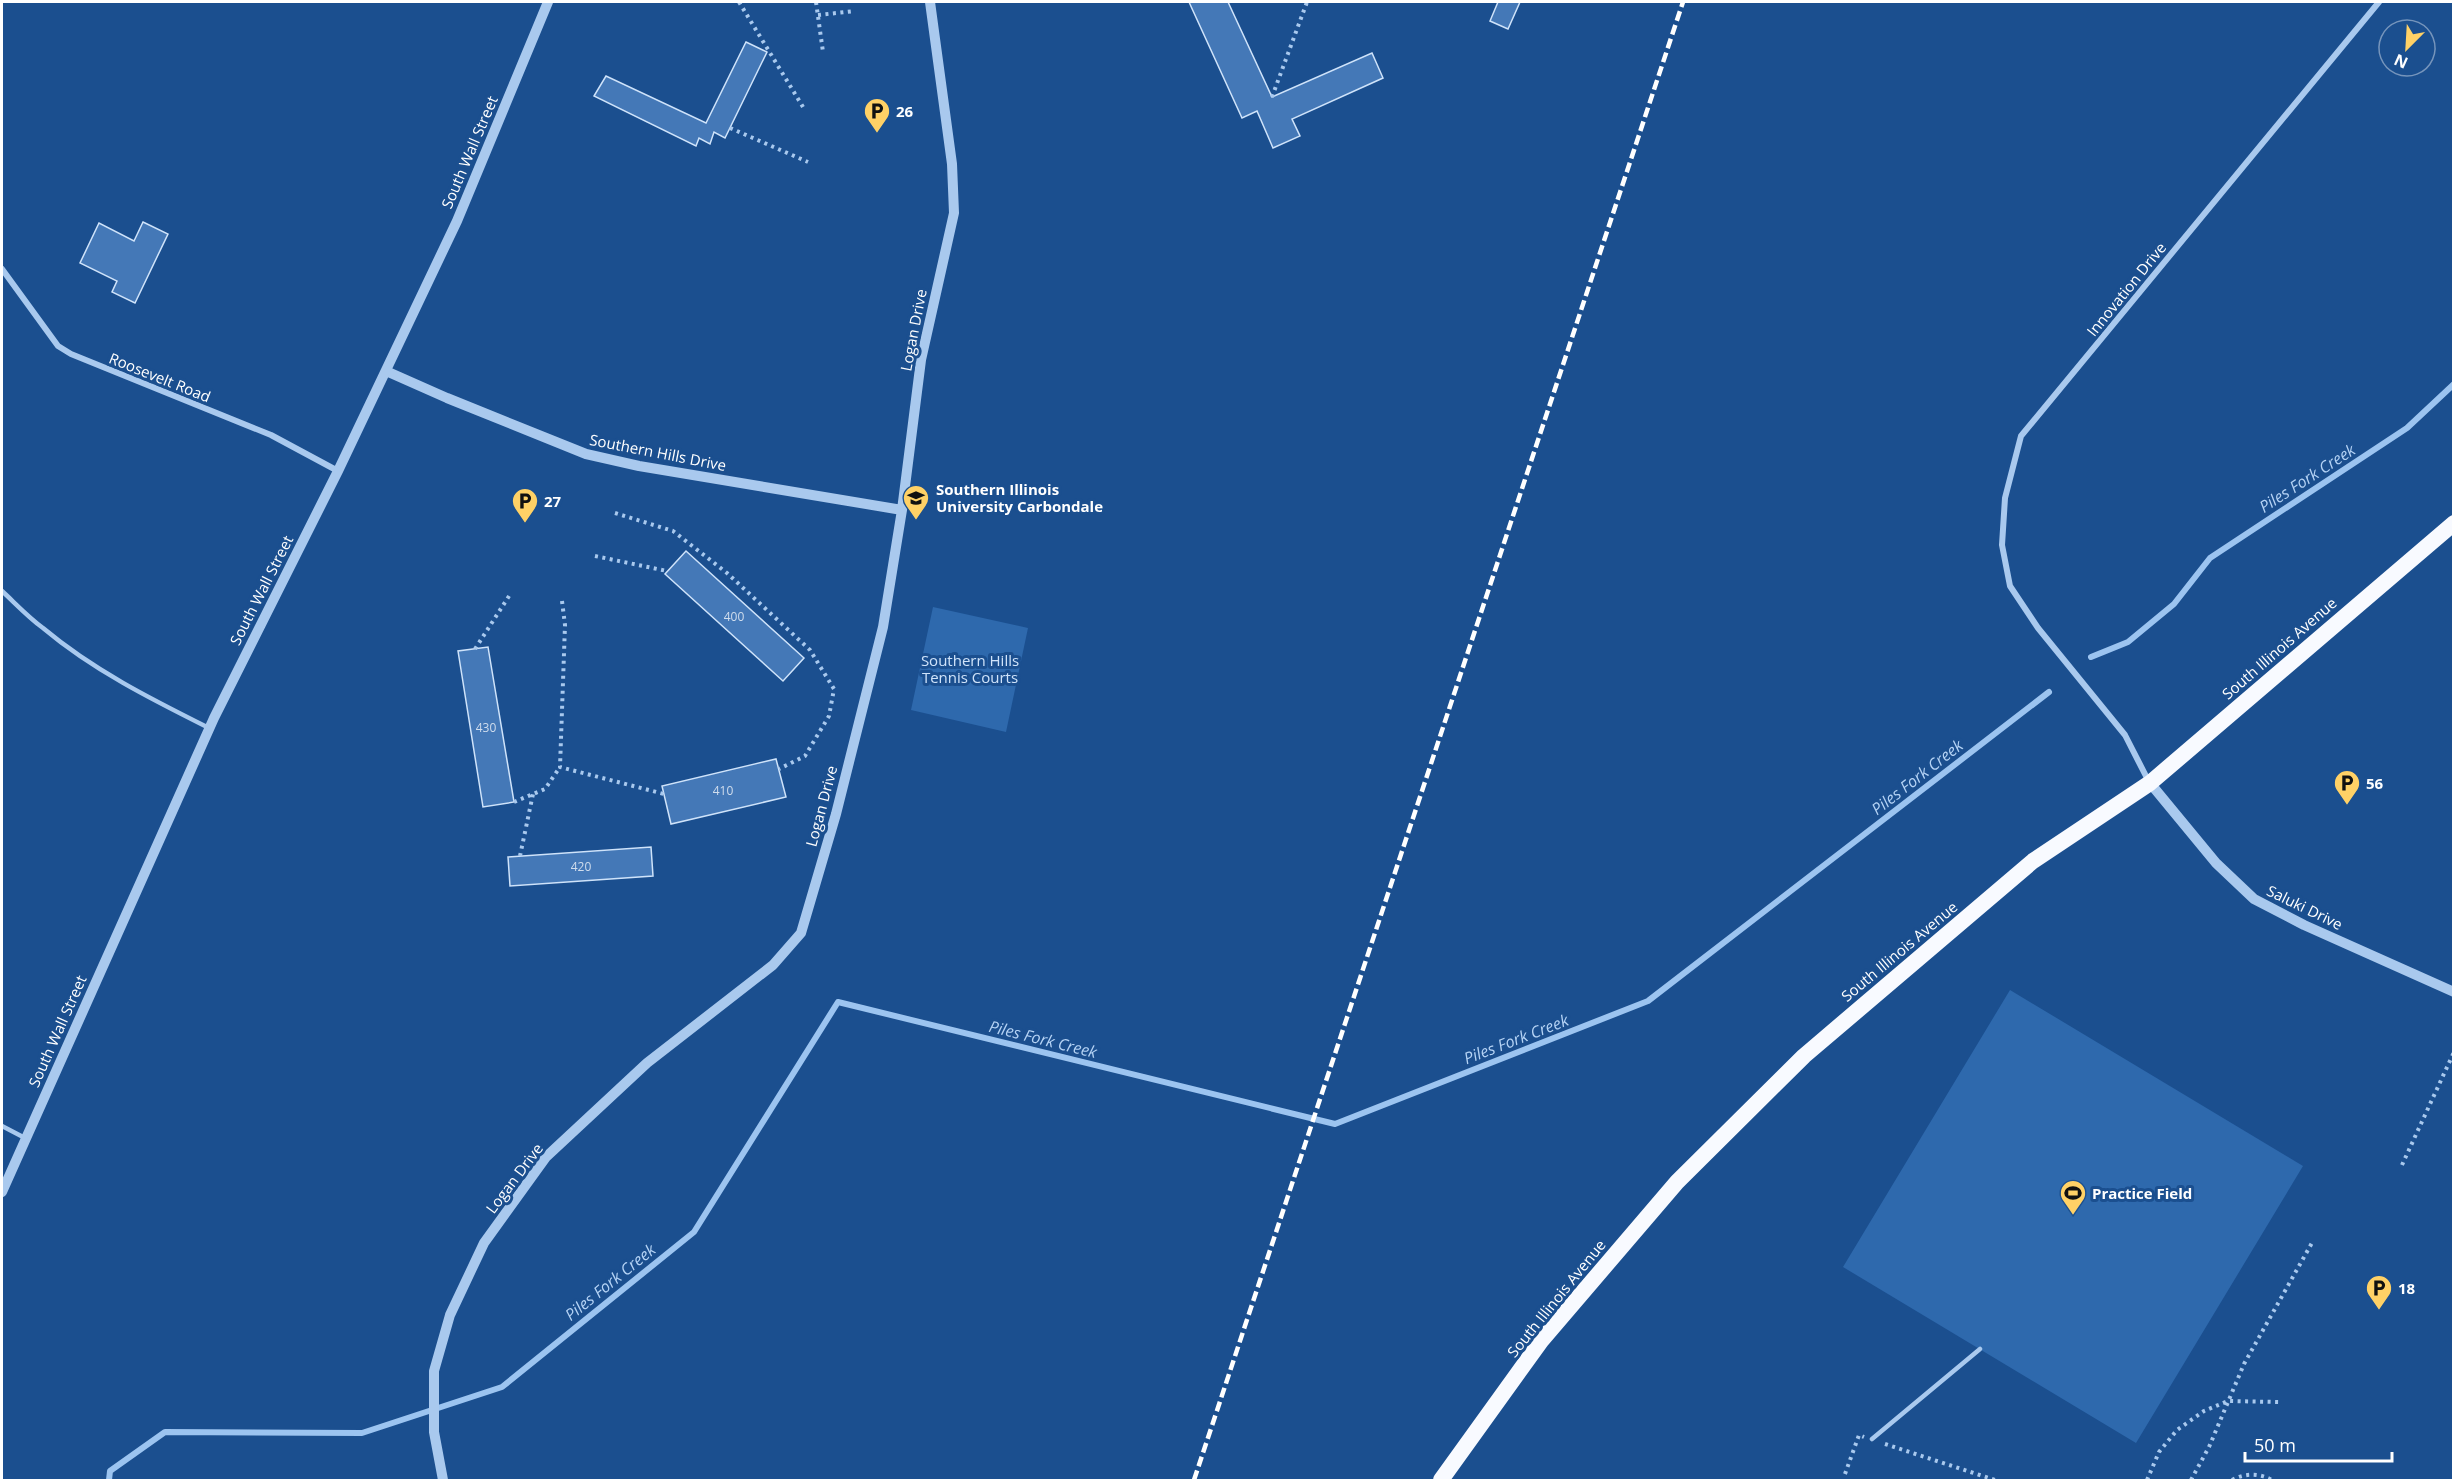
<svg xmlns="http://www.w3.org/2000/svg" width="2455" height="1482" font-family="'Open Sans',sans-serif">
	<rect width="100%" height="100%" fill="#1b4f8f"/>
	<path fill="#2e69ad" d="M933,607L1028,628L1006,732L911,710Z
		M2010,990L2303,1166L2136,1443L1843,1267Z"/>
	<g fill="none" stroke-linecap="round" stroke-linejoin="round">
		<path stroke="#9cc4f0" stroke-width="6" d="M2091,657L2128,642L2174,604L2210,558L2407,428L2454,384
			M109,1480L110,1471L165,1432L362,1433L502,1387L694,1232L838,1002L1335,1124L1648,1001L2049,692"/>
	</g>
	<path fill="#4478b7" stroke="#cfe3fa" stroke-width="1.5" d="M1189,2H1228L1272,97L1372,53L1383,78L1292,119L1300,136L1273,148L1257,111L1242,118Z
		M1498,2H1520L1508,29L1490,21Z
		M746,42L767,52L725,138L714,132L710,144L699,138L696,146L594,96L606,76L706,123Z
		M143,222L168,234L135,303L112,292L117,281L80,263L99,223L134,241Z
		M686,551L804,658L783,681L665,574Z
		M488,647L514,802L483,807L458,651Z
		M776,759L786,797L671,824L662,786Z
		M651,847L653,876L510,886L508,857Z"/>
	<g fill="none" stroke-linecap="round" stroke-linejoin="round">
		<path stroke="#a9c9ee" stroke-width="4" stroke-dasharray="3 4.5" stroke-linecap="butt" d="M739,2L803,107
			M816,2L823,52
			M818,15L855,11
			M1272,97L1307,2
			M730,128L808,162
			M615,513L673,531L727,573L810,650L834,689L829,716L805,756L779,769
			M595,556L667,571
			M562,601L565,625L560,767L664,794
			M475,649L511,593
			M514,802L545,789L560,767
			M520,856L533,794
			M2402,1165L2454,1052
			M1885,1444L1995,1480
			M1845,1474L1859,1435L1864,1437
			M2147,1480L2159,1452L2177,1430L2204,1411L2228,1401L2279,1402
			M2191,1480L2209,1447L2244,1364L2313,1241
			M2232,1480C2245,1473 2259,1473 2272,1480"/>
		<path stroke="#a9c9ee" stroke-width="4.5" d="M2,591C15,603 28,617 43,628C93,670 151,699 209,728
			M2,1126L25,1138
			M1872,1439L1980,1349"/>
		<path stroke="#a9c9ee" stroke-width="6" d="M2,269L58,346L71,354L271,435L338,471
			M2149,782L2125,735L2038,628L2010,586L2002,545L2005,498L2021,436L2379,2"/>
		<path stroke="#a9c9ee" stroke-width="10" d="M386,371L447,398L586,454L639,466L902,510
			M2150,783L2216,863L2254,899L2304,925L2454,992
			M2,1192L214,718L338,471L457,221L548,2
			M443,1480L434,1432V1371L450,1315L484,1243L546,1157L647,1063L773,965L801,933L836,814L883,627L902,510L921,360L954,213L952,164L930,2"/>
		<path stroke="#f8faff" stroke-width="16" d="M1441,1480L1541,1341L1677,1182L1804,1056L2033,861L2150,783L2454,523"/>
		<path stroke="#fff" stroke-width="4.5" stroke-dasharray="10 4.5" stroke-linecap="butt" d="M1194,1480L1683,2"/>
	</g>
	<defs>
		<g id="parking-pin" transform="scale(1.35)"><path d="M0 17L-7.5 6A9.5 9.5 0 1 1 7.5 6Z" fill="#ffd166" stroke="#1b4f8f"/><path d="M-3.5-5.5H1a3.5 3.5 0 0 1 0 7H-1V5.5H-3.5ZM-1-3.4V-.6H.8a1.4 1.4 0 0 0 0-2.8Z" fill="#111"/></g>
		<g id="university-pin" transform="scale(1.35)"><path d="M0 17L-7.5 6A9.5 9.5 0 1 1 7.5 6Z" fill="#ffd166" stroke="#1b4f8f"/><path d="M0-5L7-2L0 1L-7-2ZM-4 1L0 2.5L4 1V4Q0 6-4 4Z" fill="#111"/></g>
		<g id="stadium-pin" transform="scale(1.35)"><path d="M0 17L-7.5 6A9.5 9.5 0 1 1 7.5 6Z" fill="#ffd166" stroke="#1b4f8f"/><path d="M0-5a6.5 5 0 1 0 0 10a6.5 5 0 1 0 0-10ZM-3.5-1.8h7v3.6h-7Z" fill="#111"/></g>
	</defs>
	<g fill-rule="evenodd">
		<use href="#parking-pin" x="877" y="111"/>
		<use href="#university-pin" x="916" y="498"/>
		<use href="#parking-pin" x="525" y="501"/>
		<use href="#parking-pin" x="2347" y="783"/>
		<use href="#stadium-pin" x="2073" y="1193"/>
		<use href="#parking-pin" x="2379" y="1288"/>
	</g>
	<g text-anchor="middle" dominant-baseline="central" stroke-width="6" stroke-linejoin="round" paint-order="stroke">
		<g font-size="12" fill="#d0dded">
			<text x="734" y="616">400</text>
			<text x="486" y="727">430</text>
			<text x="723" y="790">410</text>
			<text x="581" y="866">420</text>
		</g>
		<g font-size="15" font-weight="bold" fill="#fff" stroke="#1b4f8f" text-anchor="start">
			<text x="896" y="111">26</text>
			<text x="936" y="489">Southern Illinois<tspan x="936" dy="17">University Carbondale</tspan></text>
			<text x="544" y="501">27</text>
			<text x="2366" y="783">56</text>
			<text x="2092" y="1193">Practice Field</text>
			<text x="2398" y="1288">18</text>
		</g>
		<g font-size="15" fill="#fff" stroke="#1b4f8f">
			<text transform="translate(469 152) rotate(-67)">South Wall Street</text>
			<text transform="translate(2126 289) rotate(-51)">Innovation Drive</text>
			<text transform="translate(913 330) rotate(-79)">Logan Drive</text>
			<text transform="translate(160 377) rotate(22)">Roosevelt Road</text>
			<text transform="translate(658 452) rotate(11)">Southern Hills Drive</text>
			<text transform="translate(261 590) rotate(-63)">South Wall Street</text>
			<text transform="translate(2279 648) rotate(-41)">South Illinois Avenue</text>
			<text transform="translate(821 806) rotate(-75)">Logan Drive</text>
			<text transform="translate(2305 907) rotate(26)">Saluki Drive</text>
			<text transform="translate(1899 951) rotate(-40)">South Illinois Avenue</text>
			<text transform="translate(57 1031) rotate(-66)">South Wall Street</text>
			<text transform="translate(514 1178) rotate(-53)">Logan Drive</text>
			<text transform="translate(1556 1298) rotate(-51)">South Illinois Avenue</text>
		</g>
		<g font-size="15" fill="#cfe3fa" stroke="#1b4f8f">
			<text x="970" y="660">Southern Hills<tspan x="970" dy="17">Tennis Courts</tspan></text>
		</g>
		<g font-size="16" font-style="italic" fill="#b5d3f5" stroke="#1b4f8f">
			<text transform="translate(2307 478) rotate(-33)">Piles Fork Creek</text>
			<text transform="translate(1917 777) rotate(-38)">Piles Fork Creek</text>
			<text transform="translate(1043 1039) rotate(14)">Piles Fork Creek</text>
			<text transform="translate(1516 1039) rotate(-21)">Piles Fork Creek</text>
			<text transform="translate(610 1282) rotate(-39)">Piles Fork Creek</text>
		</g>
	</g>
	<rect width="2455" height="1482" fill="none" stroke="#ffffff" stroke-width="6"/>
	<g transform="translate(2407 48) rotate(204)"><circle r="28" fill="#1b4f8f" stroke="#7695bc" stroke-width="1.5"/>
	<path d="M0-4.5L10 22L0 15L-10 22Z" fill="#ffd166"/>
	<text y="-9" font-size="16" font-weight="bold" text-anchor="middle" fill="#ffffff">N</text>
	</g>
	<path d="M2245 1452v9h147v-9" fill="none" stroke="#ffffff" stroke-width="3"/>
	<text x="2254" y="1452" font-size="18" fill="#ffffff" stroke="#1b4f8f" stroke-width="4.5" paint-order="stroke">50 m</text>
</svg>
